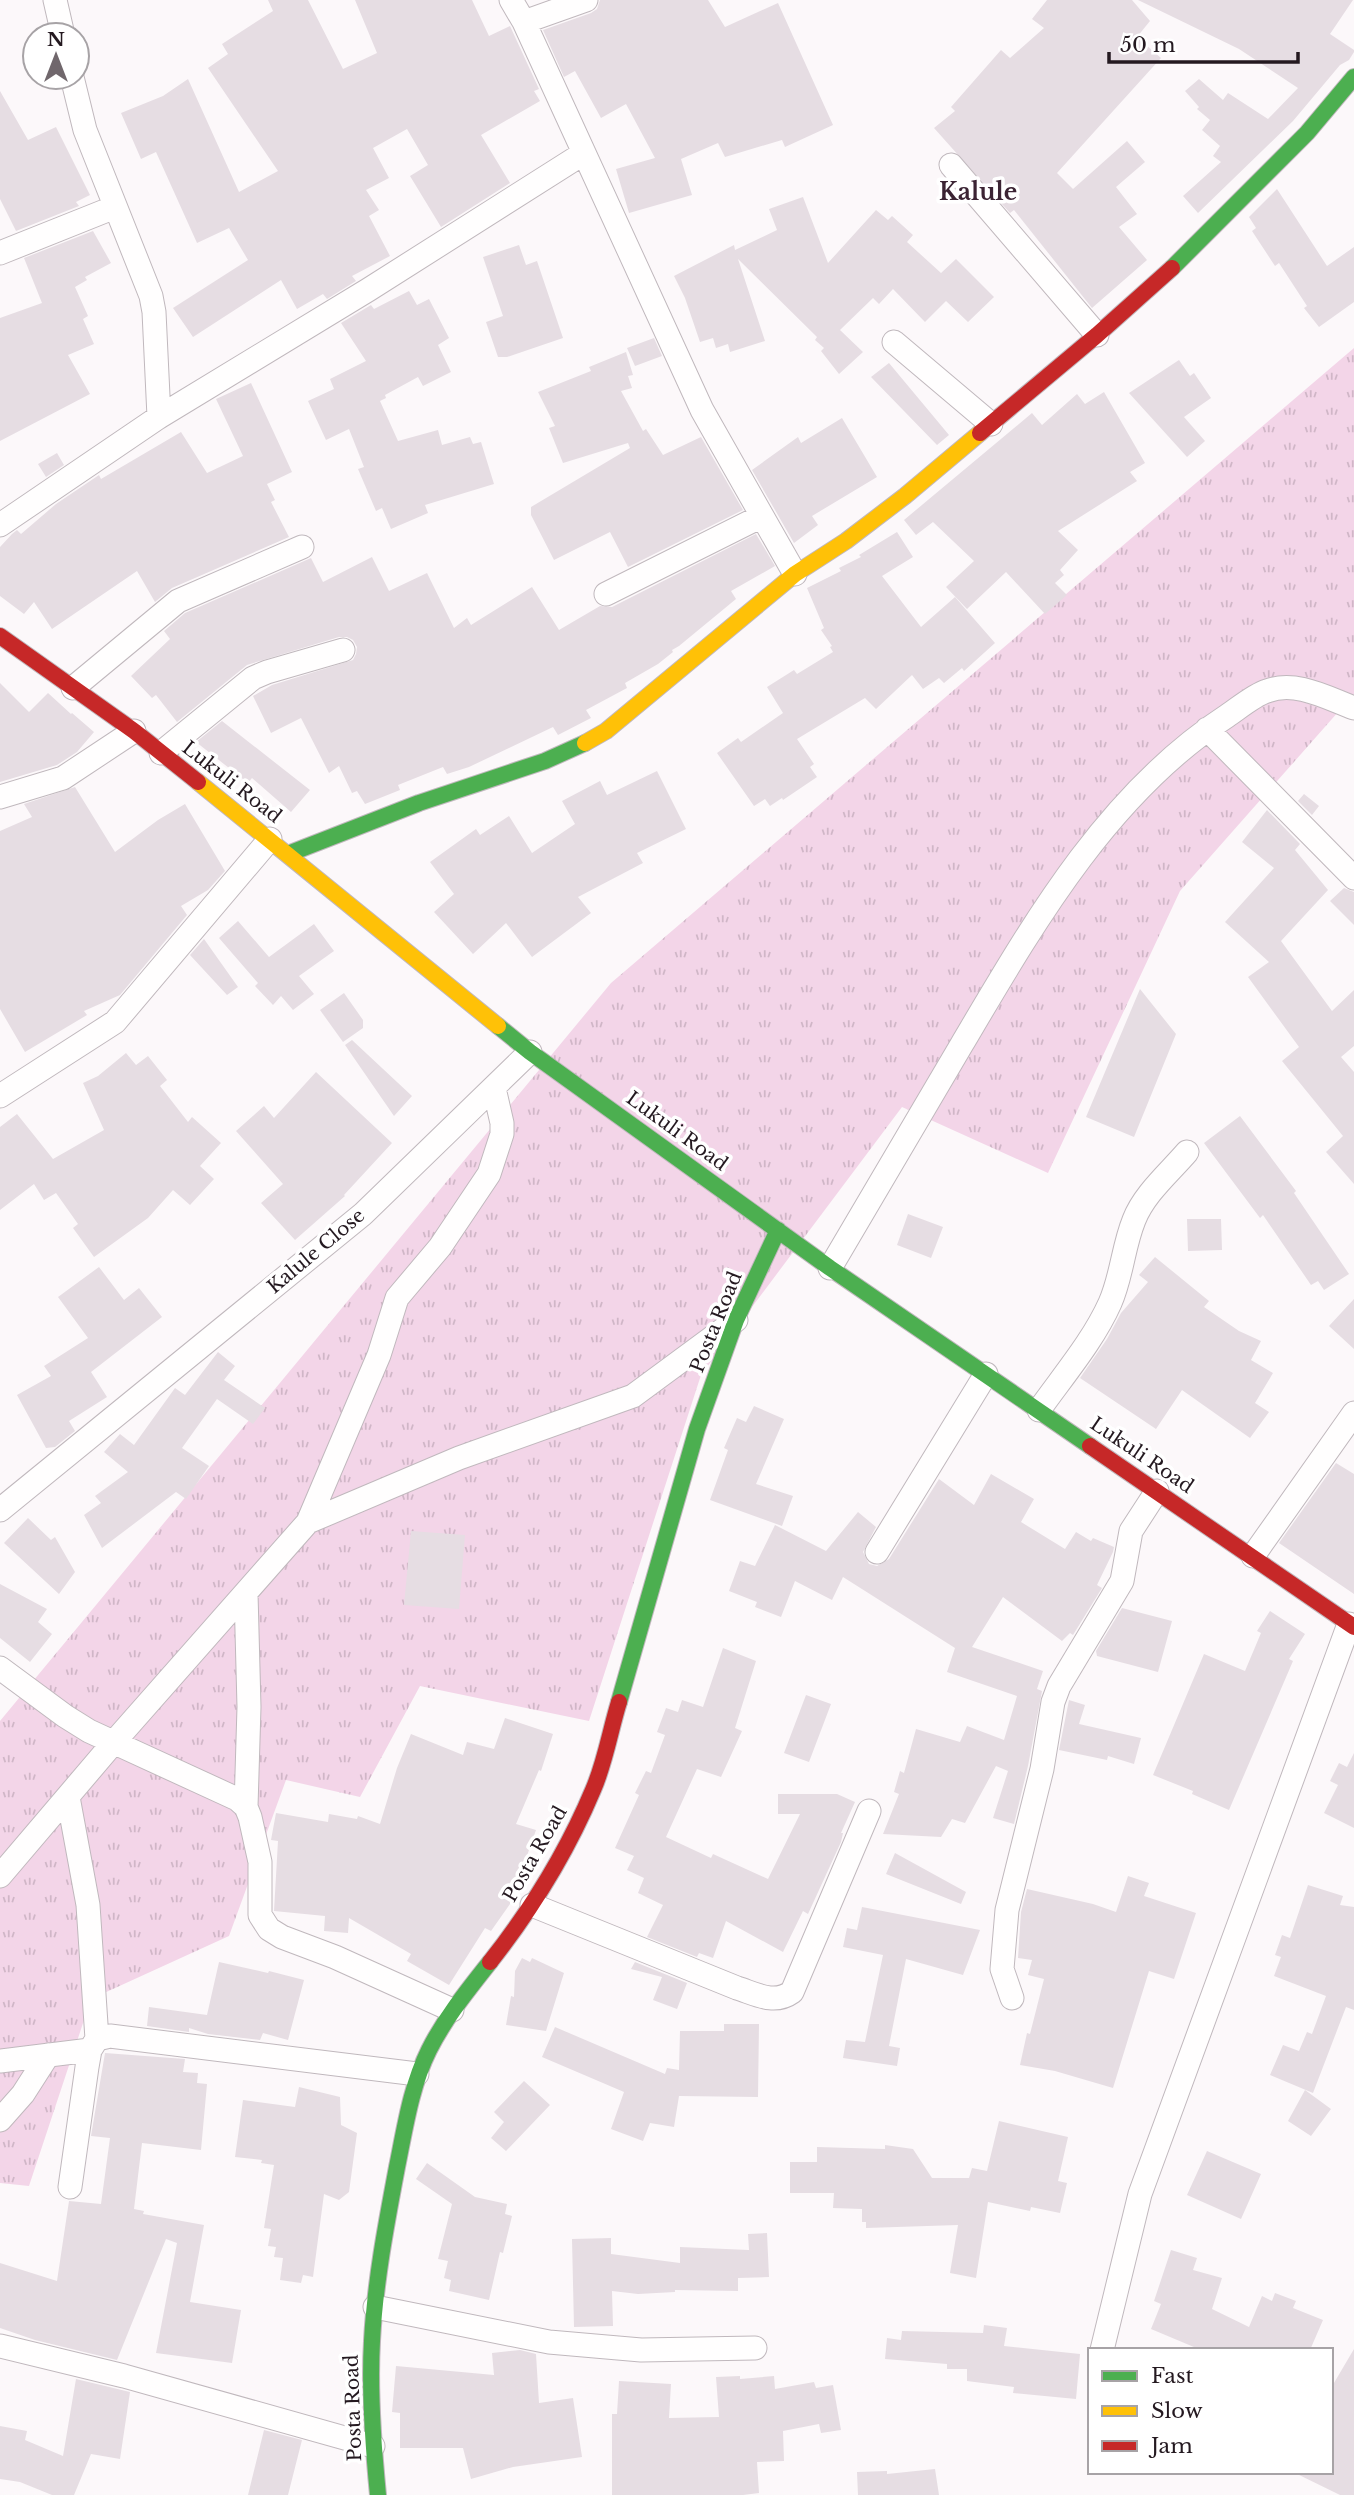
<svg xmlns="http://www.w3.org/2000/svg" width="1354" height="2495" font-family="'Libre Baskerville',serif">
	<defs>
		<pattern id="grass-tufts" width="24" height="20" patternUnits="userSpaceOnUse" patternTransform="scale(1.75)"><rect width="24" height="20" fill="#f3d5e8"/><path d="M3 7l-1-3M5 7V3M7 7l1-3M15 17l-1-3M17 17v-4M19 17l1-3" fill="none" stroke="#d0b6c7"/></pattern>
	</defs>
	<rect width="100%" height="100%" fill="#fcf8fa"/>
	<path fill="url(#grass-tufts)" d="M1354,348V694L1180,891L1048,1173L902,1107L701,1375L589,1721L420,1686L360,1797L286,1780L229,1936L91,1999L29,2186L0,2183V1721L611,983Z"/>
	<path fill="#e6dde3" d="M268,0H308L343,69L377,53L355,0H472L489,36L510,26L539,89L534,91L540,101L481,135L510,183L441,227L410,176L428,165L407,129L373,148L389,178L366,190L379,210L369,216L390,256L352,276L356,281L327,299L323,294L297,309L281,280L193,337L173,308L248,260L229,228L197,243L156,152L141,159L121,113L163,96L188,79L239,192L278,171L208,68L228,54L222,44L273,11Z
		M600,0H708L725,27L778,3L833,125L785,147L782,140L725,157L718,143L681,159L692,195L629,213L616,169L655,158L626,104L601,118L575,71L564,77L543,30L591,13L597,9Z
		M1047,0H1132L1150,21L1137,37L1161,58L1057,173L1073,189L1127,141L1145,162L1116,187L1137,214L1119,227L1147,260L1092,308L1014,210L1010,213L934,128L955,111L951,107L1001,50L1010,58L1044,28L1032,19Z
		M1138,0H1353L1330,34L1354,50V52L1349,60L1340,65L1293,121L1198,213L1183,196L1221,162L1213,156L1220,146L1202,130L1210,120L1197,109L1199,107L1185,91L1199,79L1223,100L1228,93L1268,119L1298,88L1239,49Z
		M0,91L28,140L56,127L90,195L76,202L79,206L16,231L0,199Z
		M1277,189L1327,266L1354,247V302L1319,327L1304,308L1307,306L1279,263L1275,266L1252,231L1256,228L1249,217Z
		M803,197L828,263L876,210L888,220L892,216L913,235L907,242L941,273L956,259L994,297L968,322L946,301L925,322L893,289L879,304L873,298L840,330L863,352L839,374L821,351L824,348L815,340L817,337L738,259L765,341L730,352L728,344L716,348L713,338L700,342L685,298L674,276L734,245L735,250L777,230L769,209Z
		M93,231L111,263L85,277L87,280L75,287L88,316L83,319L94,344L68,355L90,394L0,441V318L42,303L24,258Z
		M519,245L526,265L537,261L563,338L507,357H498L486,322L503,316L483,257Z
		M409,291L417,305L429,299L449,338L438,345L451,372L423,386L418,377L385,395L386,398L380,401L398,441L438,430L442,445L470,437L473,444L481,442L494,484L425,505L428,513L391,529L382,508L376,511L358,469L364,467L349,429L326,440L308,401L334,389L330,379L366,361L341,323L371,305L374,309Z
		M654,338L662,356L635,366L627,348Z
		M626,352L633,375L628,376L632,388L621,391L643,431L646,429L663,455L701,437L743,510L628,567L610,532L554,560L531,515V507L630,448L628,443L563,463L549,428L555,426L538,392L591,371L589,367Z
		M1179,360L1190,376L1194,373L1211,398L1184,417L1205,441L1187,457L1129,393Z
		M889,363L949,435L937,445L871,377Z
		M251,383L292,472L267,484L275,500L271,502L289,537L172,588L155,602L137,571L52,629L34,602L24,614L0,596V547L12,534L17,530L21,534L56,504L99,475L101,479L181,432L207,473L243,456L216,399Z
		M1104,392L1145,463L1130,472L1137,481L1058,531L1078,550L1060,570L1064,575L1055,583L1067,595L1045,614L1006,572L967,609L946,587L974,561L933,522L916,535L904,520L1032,413L1042,425L1077,394L1085,404Z
		M842,418L877,477L812,516L818,525L794,543L752,470L798,437L801,443Z
		M57,453L64,465L46,477L38,464Z
		M897,532L913,557L882,576L921,627L955,597L995,643L964,671L962,668L944,683L939,678L923,689L912,675L876,709L865,698L797,739L814,764L810,767L817,777L783,800L782,798L770,806L765,799L754,806L717,753L738,738L741,742L783,713L767,687L794,670L797,674L833,652L830,647L832,646L821,630L824,628L807,588L841,571L839,568L861,557L859,555Z
		M756,534L775,566L731,591L736,599L679,646L672,650L673,652L658,664L625,683L627,688L586,710L591,718L558,735L553,727L469,767L447,774L443,767L398,785L400,790L365,804L357,791L352,793L339,766L329,773L301,718L271,733L253,696L272,685L353,660L356,654L357,647L353,640L347,637H339L247,665L177,722L156,695L152,698L131,676L170,639L164,631L185,613L311,558L323,582L372,557L389,591L427,573L454,628L467,618L471,625L532,587L559,630L600,606L612,607Z
		M0,683L29,712L48,693L71,714L72,713L94,732L77,752L57,765L0,782Z
		M222,721L310,790L291,812L252,778L248,783L196,742Z
		M657,771L686,829L637,853L643,863L578,897L591,913L532,957L506,923L473,954L434,912L454,894L430,862L476,829L480,835L509,816L532,853L575,824L562,801L600,781L607,795Z
		M75,787L115,852L158,820L185,804L225,871L208,890L181,906L187,915L120,995L84,1011L87,1015L25,1052L0,1009V831L32,817L24,804Z
		M1304,794L1319,806L1312,815L1298,801Z
		M1267,810L1300,844L1295,850L1328,890L1281,941L1332,1011L1354,990V1046L1341,1057L1354,1072V1184L1326,1152L1343,1136L1282,1061L1299,1047L1248,977L1269,962L1225,922L1274,868L1242,842Z
		M1344,888L1354,892V925L1330,901Z
		M238,921L269,957L314,924L334,951L299,976L314,994L293,1010L281,996L273,1005L255,986L258,983L219,938Z
		M204,939L238,987L227,995L190,955Z
		M1140,989L1176,1034L1134,1137L1086,1117Z
		M344,993L363,1020V1028L343,1042L320,1010Z
		M352,1040L412,1096L394,1116L345,1045Z
		M126,1053L136,1065L148,1056L167,1080L160,1086L188,1122L192,1117L221,1143L200,1166L214,1179L190,1205L173,1190L148,1218L94,1257L73,1228L78,1224L56,1193L44,1200L34,1184L0,1210V1127L17,1114L53,1159L104,1130L83,1083L98,1076Z
		M316,1072L392,1143L344,1195L345,1196L295,1240L261,1203L283,1184L236,1131L264,1106L274,1118Z
		M1240,1116L1296,1191L1294,1193L1349,1274L1324,1290L1318,1281L1311,1285L1263,1215L1260,1218L1204,1143Z
		M908,1214L943,1227L931,1258L897,1245Z
		M1187,1219H1221L1222,1250L1188,1251Z
		M1155,1257L1209,1301L1204,1307L1239,1331L1261,1341L1251,1360L1273,1373L1255,1403L1269,1412L1250,1438L1182,1390L1156,1429L1080,1378L1107,1339L1121,1313L1148,1282L1139,1275Z
		M99,1267L124,1300L139,1288L162,1317L91,1372L107,1397L69,1421L75,1431L55,1447L46,1448L17,1395L51,1376L44,1366L88,1338L58,1297Z
		M1354,1299V1349L1329,1326Z
		M218,1352L235,1366L224,1380L265,1408L253,1424L217,1399L182,1448L209,1466L186,1499L176,1492L102,1548L84,1515L101,1503L95,1496L128,1472L104,1452L120,1434L134,1445L175,1388L185,1395Z
		M754,1406L784,1419L756,1484L793,1496L782,1526L710,1500L728,1450L724,1448L737,1418L746,1422Z
		M1336,1463L1354,1474V1594L1279,1543Z
		M991,1474L1034,1499L1021,1522L1065,1549L1076,1532L1091,1541L1093,1538L1114,1547L1113,1552L1097,1585L1102,1588L1073,1635L1070,1633L1062,1641L1003,1597L972,1647L1043,1671L1037,1689L1042,1691L1028,1766L1014,1824L993,1818L1008,1771L996,1766L965,1823L952,1819L941,1837L883,1834L899,1794L894,1792L900,1771L904,1773L916,1729L960,1742L967,1726L1004,1740L1017,1696L947,1672L955,1648L843,1577L832,1600L795,1581L781,1617L755,1607L757,1602L729,1591L740,1561L755,1566L775,1525L826,1551L858,1512L876,1527L863,1552L869,1564L877,1566L889,1559L939,1479L974,1505Z
		M28,1518L51,1540L55,1537L75,1572L59,1594L4,1543Z
		M411,1531L465,1535L459,1609L404,1605Z
		M0,1584L47,1609L38,1622L52,1634L30,1662L0,1638Z
		M1122,1608L1172,1621L1158,1672L1097,1656L1096,1651Z
		M1270,1611L1305,1634L1289,1659L1293,1661L1229,1810L1192,1794L1193,1791L1153,1775L1204,1654L1245,1671L1261,1633L1257,1631Z
		M723,1648L756,1661L735,1728L742,1731L721,1777L697,1769L666,1837L711,1858L713,1854L768,1879L800,1814H778V1794H837L855,1802L841,1833H843L841,1842L808,1914L803,1911L783,1952L726,1921L713,1958L699,1953L697,1957L647,1937L663,1905L638,1893L644,1878L627,1870L634,1856L615,1848L639,1795L635,1793L646,1771L651,1773L665,1735L657,1732L666,1708L678,1712L682,1700L703,1707Z
		M806,1695L831,1704L809,1762L784,1753Z
		M1069,1700L1085,1705L1079,1724L1141,1738L1134,1764L1108,1756L1107,1760L1059,1750Z
		M505,1718L553,1734L541,1771L539,1770L516,1824L536,1830L510,1904L491,1931L485,1928L449,1985L407,1961L411,1954L349,1918L348,1933L324,1931L325,1916L274,1911L278,1841L271,1840L276,1813L328,1822L329,1814L357,1819L358,1816L380,1824L397,1768L411,1734L463,1755L467,1742L494,1749Z
		M1354,1753V1828L1324,1813L1338,1785L1330,1781L1339,1763L1347,1767Z
		M895,1853L966,1892L961,1904L886,1874Z
		M1128,1876L1149,1883L1144,1896L1196,1913L1174,1979L1149,1971L1113,2088L1055,2071L1020,2065L1027,2033L1030,2034L1044,1979L1028,1975L1032,1960L1018,1958L1021,1912L1027,1889L1093,1904L1116,1912Z
		M1308,1885L1343,1896L1340,1905L1354,1907V2010L1346,2007L1313,2093L1270,2075L1283,2045L1299,2051L1307,2032L1312,2034L1326,1996L1274,1976L1281,1957L1275,1955L1282,1935L1290,1938Z
		M862,1907L980,1930L963,1975L906,1959L889,2046L900,2048L897,2066L843,2058L846,2040L865,2042L883,1955L843,1947L847,1928L857,1930Z
		M522,1958L530,1962L532,1958L564,1973L546,2031L506,2025L511,1996L514,1997L515,1971Z
		M219,1962L268,1973L269,1971L304,1980L288,2040L263,2033L260,2040L208,2034L189,2028V2032L147,2026L149,2007L207,2015Z
		M635,1962L687,1983L677,2009L653,2000L662,1977L631,1969Z
		M724,2024H759L758,2097L679,2096L674,2127L650,2123L643,2141L611,2129L624,2092L542,2057L555,2027L665,2074L667,2068L679,2070L680,2031H724Z
		M105,2053L185,2059L183,2072L198,2073L197,2083L207,2084L201,2150L142,2143L134,2209L144,2211L143,2214L204,2225L190,2302L241,2310L232,2363L156,2353L177,2243L166,2239L117,2360L35,2340L0,2328V2263L57,2281L69,2201L101,2204L110,2138L91,2136Z
		M524,2081L550,2105L506,2151L491,2138L504,2122L494,2112Z
		M299,2087L340,2097L341,2125L357,2133L349,2192L339,2200L324,2194L313,2277L303,2275L301,2283L280,2280L283,2258L274,2257L276,2247L268,2246L271,2229L264,2228L274,2165L261,2163L262,2160L235,2157L243,2100L295,2107Z
		M1305,2090L1331,2109L1311,2136L1288,2121Z
		M999,2121L1068,2137L1058,2181L1067,2183L1060,2213L1031,2207L1030,2211L988,2202L976,2278L950,2273L958,2225L866,2228V2222H862V2209L833,2208L834,2193H790V2162H817V2147L885,2149V2145L913,2149L932,2178H969L972,2168L987,2171Z
		M1207,2151L1261,2174L1241,2219L1187,2195Z
		M427,2163L475,2197L507,2204L505,2214L512,2216L503,2253L500,2252L489,2300L449,2291L451,2280L444,2278L448,2261L438,2259L452,2204L416,2179Z
		M767,2233L769,2277L738,2278V2291L675,2290V2292L638,2294L612,2291L613,2326L574,2327L572,2239L611,2238V2254L680,2263V2247L749,2250L748,2234Z
		M1171,2250L1197,2258L1193,2270L1222,2278L1212,2309L1249,2327L1262,2296L1272,2301L1275,2293L1296,2301L1293,2308L1323,2320L1310,2350H1201L1151,2329L1161,2304L1154,2301Z
		M984,2325L1007,2328L1004,2346L1080,2354L1076,2399L1013,2393L1014,2387L967,2381V2369H947V2364L885,2359L887,2338L901,2340L902,2331L983,2333Z
		M1354,2349V2495H1340L1293,2472H1331V2388Z
		M520,2350L536,2354L539,2403L573,2398L582,2457L513,2467L471,2479L463,2448H400V2413L392,2412L396,2366L494,2375L492,2353Z
		M740,2376V2379L774,2376L775,2389L814,2382L816,2388L833,2385L841,2430L821,2433L819,2424L783,2431L784,2461L757,2462L759,2493L743,2495H612V2414H617L619,2381L671,2384L669,2418L719,2417L716,2377Z
		M76,2379L130,2392L120,2459L91,2454L74,2495H52L20,2482L0,2479V2426L27,2431L25,2440L63,2456Z
		M264,2430L302,2440L288,2495H248Z
		M935,2469L939,2495H858L857,2472L887,2471V2474Z"/>
	<g fill="none" stroke-linecap="round" stroke-linejoin="round">
		<g stroke="#c0b8bd" stroke-width="25">
			<path id="street" d="M55,0L63,35
				M511,0L524,22L702,410L795,574
				M524,22L586,0
				M72,77L85,130L151,296L154,312L159,417
				M951,165L1097,335
				M0,253L115,207
				M894,342L991,424
				M0,525L159,417L368,290L584,153
				M606,594L762,516
				M73,688L178,601L302,547
				M1207,729L1354,878
				M161,753L253,678L267,672L343,650
				M0,797L63,778L134,731
				M0,1096L115,1022L270,839
				M830,1268C874,1193 918,1118 962,1044C1033,924 1107,794 1227,716C1239,708 1254,695 1267,691C1296,680 1327,698 1354,708
				M1039,1410C1063,1376 1093,1341 1110,1303C1122,1276 1123,1247 1134,1220C1144,1194 1169,1173 1187,1152
				M0,1510L363,1214L530,1052
				M308,1522L459,1458L633,1396L736,1320
				M877,1552L986,1374
				M1253,1556L1354,1413
				M246,1593L249,1707L246,1807
				M0,1668L65,1716L89,1731L237,1799L246,1807L250,1817L260,1862V1915L269,1929L282,1937L335,1957L452,2010
				M68,1797L88,1905L97,2039
				M0,1876L114,1742L308,1522L379,1355L397,1298L440,1247L489,1174L502,1134V1123L494,1088
				M532,1905L737,1988C756,1994 774,2005 792,1992L869,1811
				M1012,1998L1002,1969L1007,1910L1042,1769L1053,1702L1059,1686L1122,1581L1131,1531L1157,1491
				M0,2061L90,2050
				M0,2120L23,2094L48,2055
				M70,2187L87,2067L90,2050L97,2039L110,2036L417,2074
				M375,2307L549,2342L641,2350L755,2348
				M0,2346L124,2376L373,2446
				M1102,2350L1140,2194L1349,1624"/>
		</g>
		<g stroke="#c0b8bd" stroke-width="18">
			<path id="fast" d="M1172,268L1307,133L1354,77
				M288,854L419,803L545,761L585,743
				M498,1026L530,1052L830,1268L1090,1446
				M619,1702L697,1429L736,1320L778,1230
				M378,2495C373,2444 369,2392 372,2341C375,2283 386,2225 397,2167C405,2128 411,2086 429,2050C445,2018 468,1990 490,1962"/>
		</g>
		<g stroke="#c0b8bd" stroke-width="18">
			<path id="slow" d="M585,743L606,731L795,574L846,541L905,496L980,433
				M198,782L498,1026"/>
		</g>
		<g stroke="#c0b8bd" stroke-width="18">
			<path id="jam" d="M980,433L1097,335L1172,268
				M0,636L134,731L198,782
				M1090,1446L1354,1627
				M490,1962C531,1910 567,1852 593,1790C605,1763 610,1731 619,1702"/>
		</g>
		<use href="#street" stroke="#fffefe" stroke-width="23"/>
		<use href="#fast" stroke="#4caf50" stroke-width="16"/>
		<use href="#slow" stroke="#ffc107" stroke-width="16"/>
		<use href="#jam" stroke="#c62828" stroke-width="16"/>
	</g>
	<g text-anchor="middle" dominant-baseline="central" stroke-width="7" stroke-linejoin="round" paint-order="stroke">
		<g font-size="19" fill="#241920" stroke="#fff">
			<text transform="translate(232 782) rotate(38)">Lukuli Road</text>
			<text transform="translate(677 1131) rotate(36)">Lukuli Road</text>
			<text transform="translate(316 1251) rotate(-40)">Kalule Close</text>
			<text transform="translate(716 1322) rotate(-68)">Posta Road</text>
			<text transform="translate(1142 1455) rotate(34)">Lukuli Road</text>
			<text transform="translate(535 1854) rotate(-60)">Posta Road</text>
			<text transform="translate(353 2408) rotate(-92)">Posta Road</text>
		</g>
		<g font-size="23" font-weight="bold" fill="#3b2333" stroke="#fff">
			<text x="978" y="192">Kalule</text>
		</g>
	</g>
	<rect x="1088" y="2348" width="245" height="126" fill="#ffffff" stroke="#a7a3a6" stroke-width="2"/>
	<rect x="1102" y="2371" width="35" height="10" fill="#4caf50" stroke="#a7a3a6" stroke-width="2"/>
	<text x="1151" y="2383" font-size="21" fill="#241920">Fast</text>
	<rect x="1102" y="2406" width="35" height="10" fill="#ffc107" stroke="#a7a3a6" stroke-width="2"/>
	<text x="1151" y="2418" font-size="21" fill="#241920">Slow</text>
	<rect x="1102" y="2441" width="35" height="10" fill="#c62828" stroke="#a7a3a6" stroke-width="2"/>
	<text x="1151" y="2453" font-size="21" fill="#241920">Jam</text>
	<g transform="translate(56 56)"><circle r="33" fill="#ffffff" stroke="#a7a3a6" stroke-width="2"/>
	<path d="M0-5L12 26L0 18L-12 26Z" fill="#70676c"/>
	<text y="-10" font-size="19" font-weight="bold" text-anchor="middle" fill="#241920">N</text>
	</g>
	<path d="M1109 52v10h189v-10" fill="none" stroke="#241920" stroke-width="3.5"/>
	<text x="1120" y="52" font-size="21" fill="#241920" stroke="#ffffff" stroke-width="5" paint-order="stroke">50 m</text>
</svg>
